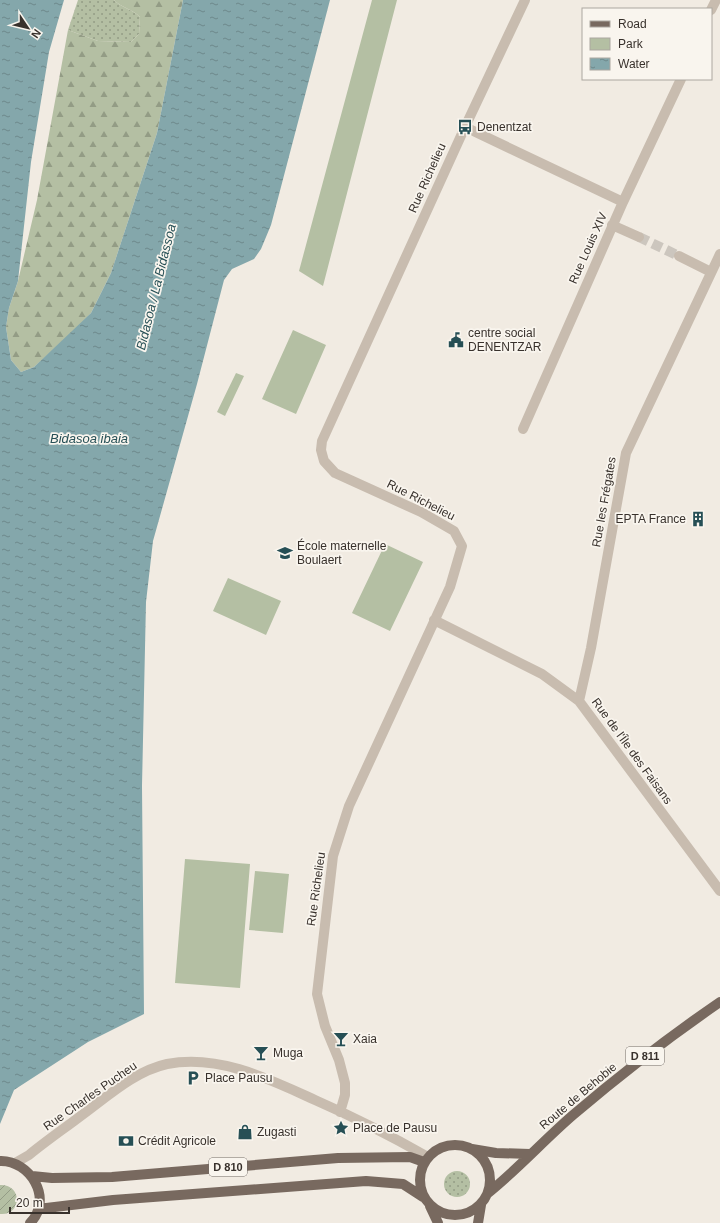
<svg xmlns="http://www.w3.org/2000/svg" width="720" height="1223" font-family="Arial,sans-serif">
	<defs>
		<pattern id="grass-dots" width="8" height="8" patternUnits="userSpaceOnUse"><rect width="8" height="8" fill="#b4bfa3"/><path d="M2 2h.1M6 6h.1" fill="none" stroke="#939c85" stroke-width="1.8" stroke-linecap="round"/></pattern>
		<pattern id="forest-firs" width="22" height="20" patternUnits="userSpaceOnUse"><rect width="22" height="20" fill="#b4bfa3"/><path d="M5 1l3.5 6h-7zM16 11l3.5 6h-7z" fill="#939c85"/></pattern>
		<pattern id="garden-furrows" width="10" height="10" patternUnits="userSpaceOnUse"><rect width="10" height="10" fill="#b4bfa3"/><path d="M-1 1l2-2M0 10L10 0M9 11l2-2" fill="none" stroke="#939c85"/></pattern>
		<pattern id="water-ripples" width="26" height="14" patternUnits="userSpaceOnUse"><rect width="26" height="14" fill="#84a7ab"/><path d="M2 4q2-2 4 0t4 0M15 11q2-2 4 0t4 0" fill="none" stroke="#6d898b"/></pattern>
	</defs>
	<rect width="100%" height="100%" fill="#f1ebe2"/>
	<path fill="url(#grass-dots)" d="M78,0H114C122,8 132,9 140,17L139,34L131,42L98,41L68,30Z
		M444 1184a13 13 0 1 1 26 0a13 13 0 1 1-26 0Z"/>
	<path fill="url(#forest-firs)" d="M114,0H183L157,133L111,273L91,313L75,330L34,367L21,372L11,360L6,327L9,308L18,281L37,200L68,30L98,41L131,42L139,34L140,17C132,9 122,8 114,0Z"/>
	<path fill="#b4bfa3" d="M372,0H397L323,286L299,271Z
		M293,330L326,345L296,414L262,399Z
		M236,373L244,376L225,416L217,412Z
		M385,544L423,562L390,631L352,613Z
		M228,578L281,601L266,635L213,611Z
		M185,859L250,864L240,988L175,983Z
		M255,871L289,874L283,933L249,930Z"/>
	<path fill="url(#garden-furrows)" d="M0,1185C23,1184 22,1216 0,1214Z"/>
	<path fill="url(#water-ripples)" d="M0,0H64L49,52L31,162L18,281L9,308L6,327L11,360L21,372L34,367L91,313L111,273L157,133L183,0H330L271,225L261,249L254,259L232,269L224,280L197,384L153,541L146,602L142,786L144,1014L88,1042L14,1090L0,1124Z"/>
	<g fill="none" stroke-linecap="round" stroke-linejoin="round">
		<path stroke="#ccc6be" stroke-width="10" stroke-dasharray="10 5" stroke-linecap="butt" d="M639,237L679,256"/>
		<path stroke="#c8bcaf" stroke-width="10" d="M711,10L716,0
			M465,127L623,202
			M612,225L639,237
			M679,256L711,272
			M523,429L623,202L681,79
			M434,620L542,674L579,701L720,891
			M579,701L591,648L626,453L720,254
			M340,1112L345,1095V1083L339,1060L325,1026L317,994L333,856L349,806L450,587L462,546L454,531L421,512L335,473L324,461L321,450L322,441L465,127L525,0
			M15,1163L29,1155C46,1141 65,1128 82,1115C108,1096 135,1071 167,1064C219,1054 269,1079 315,1100C354,1117 391,1136 428,1157"/>
		<path stroke="#78695f" stroke-width="10" d="M420 1180a35 35 0 1 1 70 0a35 35 0 1 1-70 0Z
			M472,1149L496,1153L530,1154
			M0,1161C30,1160 54,1199 30,1223
			M32,1176L52,1178L112,1177L338,1158L410,1157L424,1162
			M488,1193C518,1169 544,1140 573,1115C620,1075 669,1037 720,1002
			M430,1206L438,1223
			M38,1209L113,1200L366,1181L403,1184L423,1197
			M478,1223L481,1205"/>
	</g>
	<defs>
		<g id="bus-bare" transform="scale(1.2)"><path d="M-5-6H5V4H4V6H2V4H-2V6H-4V4H-5ZM-3.5-4V0h7V-4ZM-3.5 1.2v1.5H-2V1.2ZM2 1.2v1.5H3.5V1.2Z" fill="#264f55" stroke="#f9f5ee" stroke-width="2.5" paint-order="stroke"/></g>
		<g id="civic-bare" transform="scale(1.2)"><path d="M-.6-6.5H3V-4.5H.6V-3L4-1V1h2V6H-6V1h2V-1L-.6-3ZM-1.2 2.5V6h2.4V2.5Z" fill="#264f55" stroke="#f9f5ee" stroke-width="2.5" paint-order="stroke"/></g>
		<g id="building-bare" transform="scale(1.2)"><path d="M-4-6H4V6H1V3H-1V6H-4ZM-2.5-4.3h1.7v1.8h-1.7ZM.8-4.3h1.7v1.8H.8ZM-2.5-1h1.7V.8h-1.7ZM.8-1h1.7V.8H.8Z" fill="#264f55" stroke="#f9f5ee" stroke-width="2.5" paint-order="stroke"/></g>
		<g id="school-bare" transform="scale(1.2)"><path d="M0-5L7-2L0 1L-7-2ZM-4 1L0 2.5L4 1V4Q0 6-4 4Z" fill="#264f55" stroke="#f9f5ee" stroke-width="2.5" paint-order="stroke"/></g>
		<g id="bar-bare" transform="scale(1.2)"><path d="M-6-5H6L.8 .8V4.5H3.5V6h-7V4.5H-.8V.8Z" fill="#264f55" stroke="#f9f5ee" stroke-width="2.5" paint-order="stroke"/></g>
		<g id="parking-bare" transform="scale(1.2)"><path d="M-3.5-5.5H1a3.5 3.5 0 0 1 0 7H-1V5.5H-3.5ZM-1-3.4V-.6H.8a1.4 1.4 0 0 0 0-2.8Z" fill="#264f55" stroke="#f9f5ee" stroke-width="2.5" paint-order="stroke"/></g>
		<g id="sight-bare" transform="scale(1.2)"><path d="M0-6L1.8-2.2L6-1.7L2.9 1.2L3.7 5.4L0 3.3L-3.7 5.4L-2.9 1.2L-6-1.7L-1.8-2.2Z" fill="#264f55" stroke="#f9f5ee" stroke-width="2.5" paint-order="stroke"/></g>
		<g id="shop-bare" transform="scale(1.2)"><path d="M-5-2.5h2.3a2.7 3.5 0 0 1 5.4 0H5L5.5 6h-11ZM-1.5-2.5h3a1.5 2.3 0 0 0-3 0Z" fill="#264f55" stroke="#f9f5ee" stroke-width="2.5" paint-order="stroke"/></g>
		<g id="bank-bare" transform="scale(1.2)"><path d="M-6-4H6V4H-6ZM0-2.3a2.3 2.3 0 1 0 0 4.6a2.3 2.3 0 1 0 0-4.6Z" fill="#264f55" stroke="#f9f5ee" stroke-width="2.5" paint-order="stroke"/></g>
	</defs>
	<g fill-rule="evenodd">
		<use href="#bus-bare" x="465" y="127"/>
		<use href="#civic-bare" x="456" y="340"/>
		<use href="#building-bare" x="698" y="519"/>
		<use href="#school-bare" x="285" y="553"/>
		<use href="#bar-bare" x="341" y="1039"/>
		<use href="#bar-bare" x="261" y="1053"/>
		<use href="#parking-bare" x="193" y="1078"/>
		<use href="#sight-bare" x="341" y="1128"/>
		<use href="#shop-bare" x="245" y="1132"/>
		<use href="#bank-bare" x="126" y="1141"/>
	</g>
	<g text-anchor="middle" dominant-baseline="central" stroke-width="3.5" stroke-linejoin="round" paint-order="stroke">
		<g fill="#f9f5ee" stroke="#726c66" stroke-width="1">
			<rect x="626" y="1047" width="38" height="18" rx="3"/>
			<rect x="209" y="1158" width="38" height="18" rx="3"/>
		</g>
		<g font-size="11" font-weight="bold" fill="#38312c">
			<text x="645" y="1056">D 811</text>
			<text x="228" y="1167">D 810</text>
		</g>
		<g font-size="12" fill="#38312c" stroke="#f9f5ee" text-anchor="start">
			<text x="477" y="127">Denentzat</text>
			<text x="468" y="333">centre social<tspan x="468" dy="14">DENENTZAR</tspan></text>
			<text x="686" y="519" text-anchor="end">EPTA France</text>
			<text x="297" y="546">École maternelle<tspan x="297" dy="14">Boulaert</tspan></text>
			<text x="353" y="1039">Xaia</text>
			<text x="273" y="1053">Muga</text>
			<text x="205" y="1078">Place Pausu</text>
			<text x="353" y="1128">Place de Pausu</text>
			<text x="257" y="1132">Zugasti</text>
			<text x="138" y="1141">Crédit Agricole</text>
		</g>
		<g font-size="12" fill="#38312c" stroke="#f9f5ee">
			<text transform="translate(427 178) rotate(-66)">Rue Richelieu</text>
			<text transform="translate(588 248) rotate(-66)">Rue Louis XIV</text>
			<text transform="translate(421 500) rotate(27)">Rue Richelieu</text>
			<text transform="translate(604 502) rotate(-80)">Rue les Frégates</text>
			<text transform="translate(632 751) rotate(54)">Rue de l'Île des Faisans</text>
			<text transform="translate(316 889) rotate(-82)">Rue Richelieu</text>
			<text transform="translate(90 1096) rotate(-35)">Rue Charles Pucheu</text>
			<text transform="translate(578 1096) rotate(-40)">Route de Behobie</text>
		</g>
		<g font-size="13" font-style="italic" fill="#264f55" stroke="#f9f5ee">
			<text transform="translate(156 287) rotate(-76)">Bidasoa / La Bidassoa</text>
			<text x="89" y="438">Bidasoa ibaia</text>
		</g>
	</g>
	<rect x="582" y="8" width="130" height="72" fill="#f9f5ee" stroke="#aca7a0"/>
	<rect x="590" y="21" width="20" height="6" fill="#78695f" stroke="#aca7a0"/>
	<text x="618" y="28" font-size="12" fill="#38312c">Road</text>
	<rect x="590" y="38" width="20" height="12" fill="#b4bfa3" stroke="#aca7a0"/>
	<text x="618" y="48" font-size="12" fill="#38312c">Park</text>
	<rect x="590" y="58" width="20" height="12" fill="url(#water-ripples)" stroke="#aca7a0"/>
	<text x="618" y="68" font-size="12" fill="#38312c">Water</text>
	<g transform="translate(28 28) rotate(125)" stroke="#f9f5ee" stroke-width="3" paint-order="stroke">
	<path d="M0-3L7 15L0 10L-7 15Z" fill="#38312c"/>
	<text y="-6" font-size="11" font-weight="bold" text-anchor="middle" fill="#38312c">N</text>
	</g>
	<path d="M10 1207v6h59v-6" fill="none" stroke="#38312c" stroke-width="2"/>
	<text x="16" y="1207" font-size="12" fill="#38312c" stroke="#f9f5ee" stroke-width="3" paint-order="stroke">20 m</text>
</svg>
